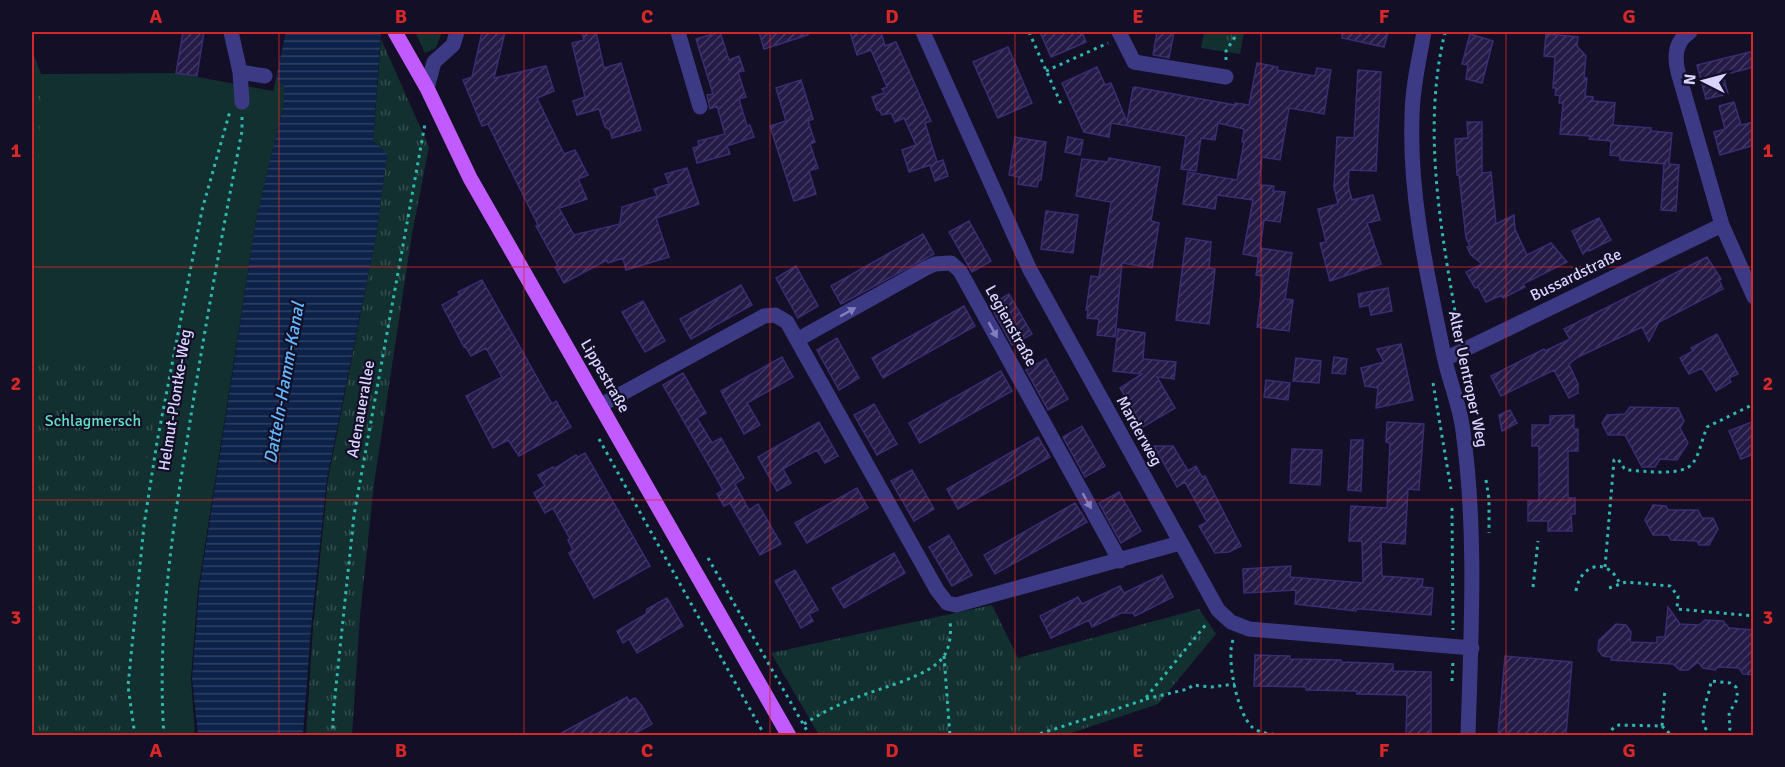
<svg xmlns="http://www.w3.org/2000/svg" width="1785" height="767" font-family="Signika,sans-serif">
	<defs>
		<pattern id="park-tufts" width="24" height="20" patternUnits="userSpaceOnUse" patternTransform="scale(1.5)"><rect width="24" height="20" fill="#12302f"/><path d="M3 7l-1-3M5 7V3M7 7l1-3M15 17l-1-3M17 17v-4M19 17l1-3" fill="none" stroke="#344d4e"/></pattern>
		<pattern id="water-rules" width="6" height="5" patternUnits="userSpaceOnUse" patternTransform="scale(1.5)"><rect width="6" height="5" fill="#0c2248"/><path d="M0 2.5h6" fill="none" stroke="#2f4163"/></pattern>
		<pattern id="building-hatch" width="6" height="6" patternUnits="userSpaceOnUse" patternTransform="scale(1.5)"><rect width="6" height="6" fill="#241b47"/><path d="M-1 1l2-2M0 6l6-6M5 7l2-2" fill="none" stroke="#433b63"/></pattern>
	</defs>
	<rect width="100%" height="100%" fill="#130f26"/>
	<path fill="#12302f" d="M415,32H442L436,48L425,53Z
		M32,50L41,74L176,73L273,91L276,78L284,86V103L256,220L198,590L191,678L195,735H32Z"/>
	<path fill="url(#park-tufts)" d="M1204,32H1244L1240,54L1201,48Z
		M381,39L429,147L412,234L374,484L360,616L352,735L306,736L313,628L328,479L376,236L387,154L373,142Z
		M32,70L41,74L34,360H163L157,408L140,495L137,566L117,703L123,735H32Z
		M992,605L1018,658L1199,609L1216,634L1158,704L1062,736L819,735L771,653Z"/>
	<path fill="url(#water-rules)" d="M286,32H381L373,141L387,153L376,236L327,479L311,628L303,735H198L192,679L199,590L256,220L284,103V86L276,78Z"/>
	<path fill="url(#building-hatch)" stroke="#3b2d73" stroke-width="1.5" d="M183,32H204L197,76L176,73Z
		M482,32H505L494,78L546,66L554,91L537,98L564,154L575,150L588,175L578,179L587,199L559,208L574,235L620,224L622,207L657,196L654,189L669,184L665,174L687,168L699,204L656,218L669,257L626,270L623,258L608,263L607,260L564,283L555,267L558,266L536,226L538,225L488,124L482,126L463,80L472,77Z
		M582,32H596L604,68L621,63L641,130L612,138L610,130L605,127L599,109L577,115L573,101L585,97L572,43L584,40Z
		M720,32L729,60L739,56L744,71L738,72L746,97L739,99L747,126L750,125L754,137L727,146L730,154L697,163L693,148L699,146L698,141L725,134L717,106L710,109L707,95L713,94L696,39Z
		M759,32H808V35L764,49Z
		M850,32H881L885,46L896,42L931,121L925,123L937,162L943,160L948,176L935,181L930,165L909,172L902,150L916,145L904,118L895,122L891,113L882,115L879,110H877L872,97L884,93L882,89L887,87L871,50L857,55Z
		M1040,32H1082L1086,42L1051,57Z
		M1157,32H1174L1169,58L1153,55Z
		M1342,32H1388L1384,47L1342,38Z
		M1470,34L1493,41L1482,83L1466,79L1468,65L1462,64Z
		M1546,34L1578,37L1577,46L1586,56L1584,78H1587L1585,96L1593,97V101L1615,103L1613,125L1651,128V131L1672,133L1669,164L1679,165L1676,211L1661,210L1664,163L1666,164L1620,160V156L1610,155L1611,141L1589,139L1590,136L1560,134L1563,103H1559L1560,96L1555,95L1556,88H1553L1555,57L1544,56Z
		M1008,47L1032,103L998,118L973,62Z
		M1754,51V67L1723,75L1728,94L1706,99L1697,65Z
		M1257,63L1278,67L1277,70L1315,76L1317,68L1331,70L1324,114L1289,108L1280,160L1262,157L1259,185L1274,186L1273,191L1285,192L1280,222L1264,220L1260,248L1292,253L1285,299L1293,300L1289,331L1257,327L1263,276L1256,275L1259,253V257L1243,254L1253,200L1217,195L1215,209L1183,204L1188,172L1237,180L1244,142H1242L1244,129L1218,123L1215,140L1201,138L1196,171L1181,169L1186,136L1111,123L1109,137L1084,132L1062,83L1097,67L1105,85L1111,83L1127,122L1133,88L1135,87L1235,105V103L1249,105Z
		M1358,70L1381,72L1376,171L1349,170L1348,185L1352,200L1373,195L1380,220L1367,223L1381,264L1330,281L1320,243L1326,242L1318,209L1338,204L1334,187L1337,137L1354,138Z
		M801,80L813,119L808,121L815,142L810,144L818,168L809,171L816,194L794,201L770,126L786,121L776,88Z
		M1734,102L1741,125L1754,122V144L1751,146L1720,155L1714,132L1725,129L1719,106Z
		M1467,122H1482V173L1491,172L1496,224L1514,215L1515,229L1527,255L1551,243L1567,262L1523,284L1525,287L1503,298L1502,295L1486,302L1478,287L1475,288L1466,272L1482,264L1471,255L1467,247L1470,246L1466,238L1459,175H1457L1455,139L1468,138Z
		M1015,137L1046,142L1041,180H1039L1037,187L1018,184L1019,177L1009,175Z
		M1068,137L1083,140L1080,155L1065,152Z
		M1109,158L1160,167L1151,221L1159,223L1152,268L1122,263L1115,337L1097,335L1099,319L1087,318L1088,310H1086L1091,276L1099,277L1111,202L1076,196L1082,159L1108,162Z
		M1046,211L1078,215L1073,253L1041,249Z
		M1599,218L1611,240L1589,251L1588,249L1583,254L1572,231Z
		M969,221L991,261L972,272L949,232Z
		M923,234L934,254L841,304L831,286Z
		M1186,238L1211,242L1209,268L1215,269L1209,324L1176,320Z
		M1707,257L1721,279L1719,280L1723,289L1659,322L1649,341L1642,327L1578,357L1569,364L1578,384V393L1569,398L1554,370L1501,396L1491,376L1544,349L1545,351L1570,339L1564,329Z
		M796,266L818,306L798,318L776,278Z
		M482,280L552,404L556,401L571,427L519,456L508,440L493,448L466,396L502,377L486,348L471,356L465,346L464,347L442,305L460,295L458,292Z
		M741,285L752,305L691,339L680,319Z
		M1388,288L1392,311L1371,315L1369,305L1360,307L1358,294Z
		M1009,294L1032,334L1012,345L990,305Z
		M643,301L665,341L645,352L622,312Z
		M964,306L975,326L883,378L872,358Z
		M1118,329L1145,333L1143,359L1176,362L1174,379L1157,377L1175,408L1143,427L1120,388L1142,374L1113,371Z
		M1717,334L1738,374L1729,378L1731,382L1716,391L1702,368L1689,374L1680,358L1693,351L1691,348Z
		M837,338L859,378L839,390L817,350Z
		M1401,344L1413,400L1376,408L1378,388L1365,386L1361,368L1384,362L1377,349Z
		M782,357L793,377L747,403L760,425L744,434L721,391Z
		M1334,357L1347,359L1345,374L1332,373Z
		M1296,358L1321,361L1319,383L1293,381Z
		M1046,359L1068,399L1048,410L1026,370Z
		M1001,371L1012,391L920,443L909,423Z
		M683,373L706,413L697,418L712,443L721,438L744,478L735,484L749,510L758,504L781,544L760,555L730,503L724,506L717,494L723,490L663,385Z
		M1266,380L1290,383L1288,400L1264,397Z
		M874,404L897,444L877,455L854,415Z
		M1630,407L1678,408L1684,421L1680,428L1688,443L1677,460L1660,459L1655,467H1642L1625,435H1608L1602,423L1607,415L1625,414Z
		M1510,410L1517,423L1502,431L1499,415Z
		M1574,415V429H1578V451H1568V498H1575V514H1571L1572,531H1548V521H1528V501H1539V446H1532V425H1550V416Z
		M1754,421V454L1741,459L1729,431Z
		M819,422L838,456L825,463L817,450L800,459L783,469L791,483L777,491L758,457Z
		M1387,422L1424,424L1419,490L1408,489L1405,544L1381,542L1382,576L1423,579L1422,587L1433,588L1431,615L1361,609H1357L1356,611L1295,604L1296,590L1244,593L1243,569L1291,566L1290,577L1363,583L1362,541H1349L1351,506L1387,508L1390,443L1386,442Z
		M1082,426L1105,466L1085,477L1063,437Z
		M1038,437L1050,457L958,509L947,489Z
		M1351,440H1363L1361,491L1348,490Z
		M1154,446H1173L1188,471L1196,466L1202,477L1205,476L1241,546L1229,552L1215,553L1199,526L1207,522L1185,482L1177,487Z
		M1292,449L1322,450L1320,485L1290,483Z
		M585,453L650,566L594,598L569,553L573,550L568,540L570,539L553,508L545,513L534,493L545,486L538,475L553,467L554,469L576,455L578,457Z
		M912,470L934,509L914,521L891,481Z
		M857,488L868,508L807,543L795,523Z
		M1119,492L1141,531L1121,543L1099,503Z
		M1075,503L1087,522L995,574L984,555Z
		M1653,505L1666,506L1668,510H1698L1702,518H1713L1718,529L1709,545H1699L1697,541L1671,540L1668,535H1653L1645,520Z
		M949,535L972,575L952,586L929,547Z
		M894,553L905,573L844,608L832,588Z
		M795,570L818,610L809,614L813,621L801,628L775,581Z
		M1162,575L1173,597L1135,616L1133,613H1121L1092,627L1089,620L1051,638L1040,616L1078,597L1082,604L1120,586L1124,593Z
		M667,598L683,626L637,653L629,639L623,643L617,631L646,614L647,609Z
		M1668,607L1680,624L1699,625L1705,620L1723,621L1729,628L1754,630V675L1743,674L1739,668L1718,667L1715,670L1703,668L1698,662L1688,670H1680L1673,664L1611,660L1612,657L1603,656L1598,650L1599,640L1616,624L1626,625L1631,632L1630,642L1657,643V637H1665Z
		M1255,655L1290,656V659L1341,660V662L1393,664V671L1431,672V735H1406L1407,695L1357,694V691L1306,690V687L1254,686Z
		M1505,656L1572,662L1566,735H1498Z
		M627,697L629,701L635,698L642,706L652,724L632,735H558Z"/>
	<g fill="none" stroke-linecap="round" stroke-linejoin="round">
		<path stroke="#2fb8b0" stroke-width="3" stroke-dasharray="3 4.5" stroke-linecap="butt" d="M1029,32L1061,104
			M1445,32C1421,131 1442,236 1459,334
			M1226,60V51L1238,32
			M1046,71L1108,43
			M1433,383L1451,489
			M599,439L765,736
			M1486,480L1489,499V533
			M1452,508L1453,630
			M708,558L810,736
			M1605,567L1614,460L1618,459L1624,468L1627,470C1643,471 1683,477 1693,463C1700,453 1702,439 1707,427L1754,404
			M1533,587L1538,541
			M1609,588L1626,582L1670,586L1678,596L1677,609L1754,616
			M1576,591C1580,564 1608,556 1620,584
			M1233,640C1226,658 1237,713 1252,727C1261,735 1277,734 1288,736
			M944,656L950,736
			M1452,681L1453,661
			M1146,699L1188,689L1193,685L1211,687L1235,684
			M804,724C821,713 839,704 858,697C880,688 931,676 944,656C951,645 951,631 950,620
			M1662,726L1672,736
			M135,736L128,686L144,525L157,442L202,210L230,111
			M164,736C157,637 171,538 187,441C203,337 222,234 242,131V116
			M333,736V715L354,515L425,124
			M1033,736L1144,700L1208,622
			M1607,736L1614,727L1619,725L1662,726L1665,689
			M1711,736C1694,718 1709,701 1711,681L1730,683L1736,687C1739,699 1736,703 1729,712L1730,729L1725,736"/>
		<path stroke="#3d3a85" stroke-width="15" d="M231,32L240,72L242,102
			M678,32L700,107
			M923,32L1029,268L1218,610L1231,622L1249,629L1472,648
			M1119,32L1134,62L1226,77
			M1424,32C1419,60 1412,89 1412,117C1409,197 1428,278 1444,356C1449,381 1460,405 1463,431C1477,532 1471,634 1468,736
			M1690,32C1675,41 1674,56 1678,72L1722,225L1754,297
			M240,72L265,76
			M427,88L434,62L453,45L457,32
			M797,340L926,268L935,264L951,263L960,271L1120,561
			M1445,359L1722,225
			M601,405L764,316L775,315L787,322L937,590L947,603L956,605L1180,543"/>
		<path stroke="#c25bff" stroke-width="15" d="M395,32L427,88L470,178L789,736"/>
	</g>
	<defs><path id="oneway-solid" d="M-6-.8H1V-3.2L6.5 0L1 3.2V.8H-6Z" transform="scale(1.5)"/></defs>
	<g fill="#837fbc">
		<use href="#oneway-solid" transform="translate(848 312) rotate(-29)"/>
		<use href="#oneway-solid" transform="translate(993 330) rotate(61)"/>
		<use href="#oneway-solid" transform="translate(1087 501) rotate(61)"/>
	</g>
	<path fill="none" stroke="#d62828" stroke-width="1.5" stroke-opacity="0.55" d="M279,32V736M524,32V736M770,32V736M1015,32V736M1261,32V736M1506,32V736M32,267H1754M32,500H1754"/>
	<g text-anchor="middle" dominant-baseline="central" stroke-width="4.5" stroke-linejoin="round" paint-order="stroke">
		<g font-size="16" fill="#d9d4ff" stroke="#130f26">
			<text transform="translate(1576 275) rotate(-26)">Bussardstraße</text>
			<text transform="translate(1011 326) rotate(61)">Legienstraße</text>
			<text transform="translate(605 376) rotate(60)">Lippestraße</text>
			<text transform="translate(1468 379) rotate(78)">Alter Uentroper Weg</text>
			<text transform="translate(175 400) rotate(-81)">Helmut-Plontke-Weg</text>
			<text transform="translate(361 409) rotate(-80)">Adenauerallee</text>
			<text transform="translate(1139 431) rotate(61)">Marderweg</text>
		</g>
		<g font-size="16" fill="#5fe0c0" stroke="#130f26">
			<text x="93" y="421">Schlagmersch</text>
		</g>
		<g font-size="18" font-style="italic" fill="#62b6ff" stroke="#130f26">
			<text transform="translate(284 383) rotate(-80)">Datteln-Hamm-Kanal</text>
		</g>
	</g>
	<rect width="1785" height="767" fill="none" stroke="#130f26" stroke-width="66"/>
	<g transform="translate(1704 81) rotate(276)" stroke="#130f26" stroke-width="4.5" paint-order="stroke">
	<path d="M0-4.5L10 22L0 15L-10 22Z" fill="#d9d4ff"/>
	<text y="-9" font-size="16" font-weight="bold" text-anchor="middle" fill="#d9d4ff">N</text>
	</g>
	<rect x="33" y="33" width="1719" height="701" fill="none" stroke="#d62828" stroke-width="2"/>
	<g font-size="20" text-anchor="middle" font-weight="bold" fill="#d62828">
		<text x="156" y="23">A</text>
		<text x="401" y="23">B</text>
		<text x="647" y="23">C</text>
		<text x="892" y="23">D</text>
		<text x="1138" y="23">E</text>
		<text x="1384" y="23">F</text>
		<text x="1629" y="23">G</text>
		<text x="16" y="157">1</text>
		<text x="1768" y="157">1</text>
		<text x="16" y="390">2</text>
		<text x="1768" y="390">2</text>
		<text x="16" y="624">3</text>
		<text x="1768" y="624">3</text>
		<text x="156" y="757">A</text>
		<text x="401" y="757">B</text>
		<text x="647" y="757">C</text>
		<text x="892" y="757">D</text>
		<text x="1138" y="757">E</text>
		<text x="1384" y="757">F</text>
		<text x="1629" y="757">G</text>
	</g>
</svg>
